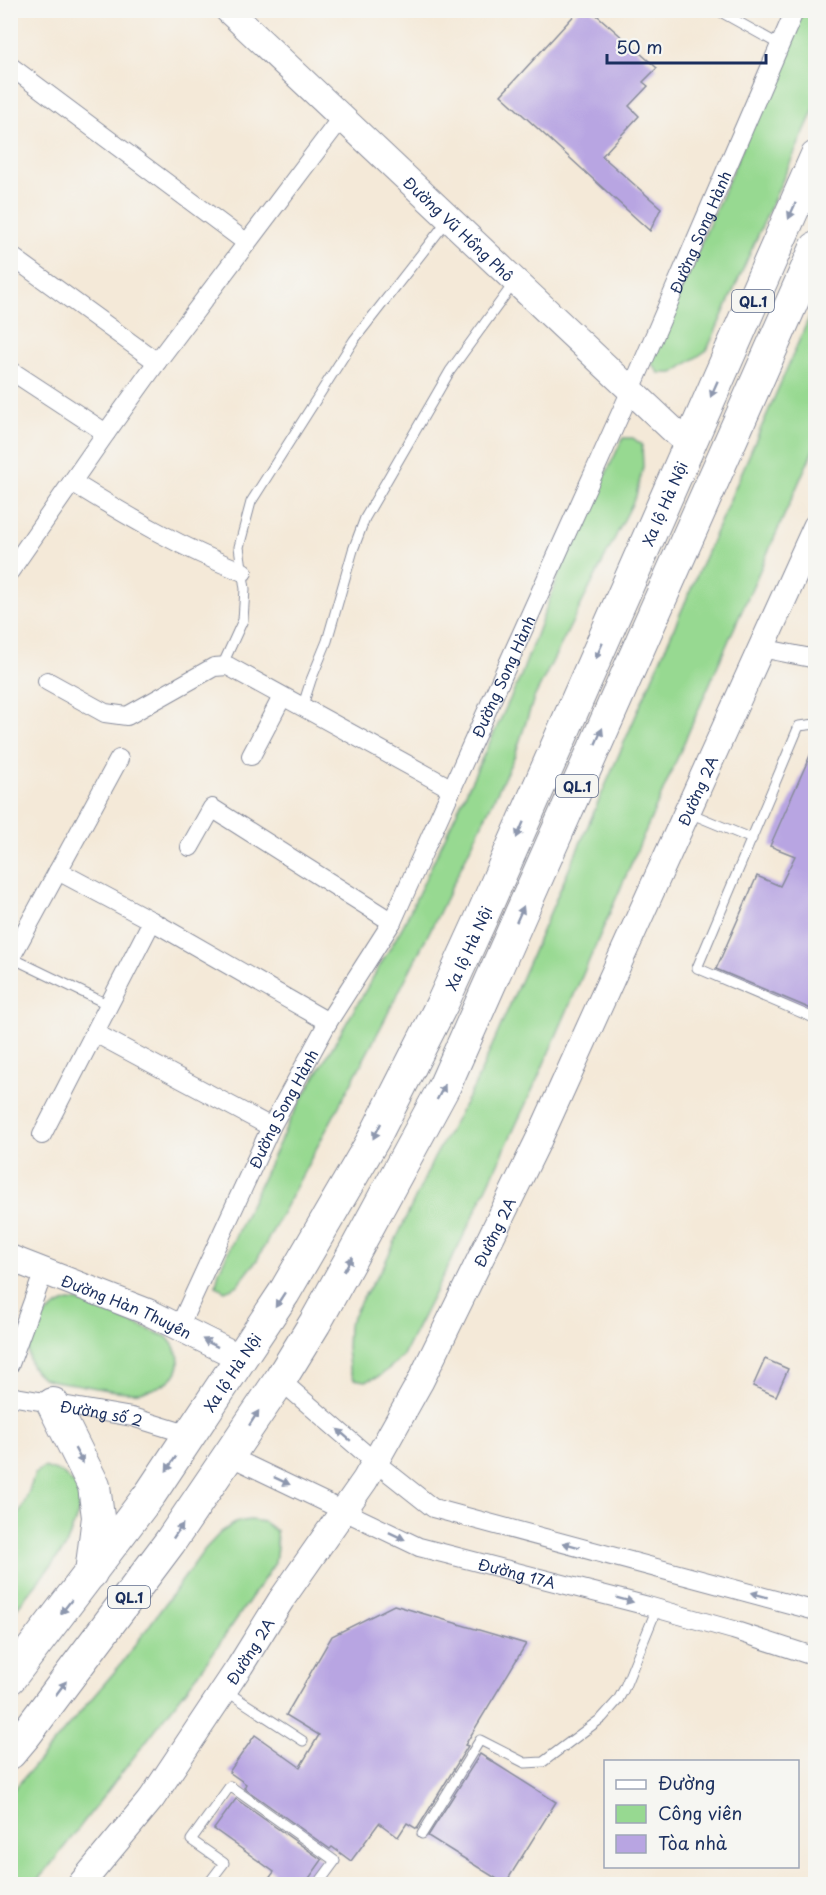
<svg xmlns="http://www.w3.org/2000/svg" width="826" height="1895" font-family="'Playpen Sans',sans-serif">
	<rect width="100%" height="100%" fill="#f6f6f2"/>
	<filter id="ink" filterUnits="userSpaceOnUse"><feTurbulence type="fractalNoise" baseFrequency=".0167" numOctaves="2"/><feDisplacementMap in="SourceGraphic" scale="12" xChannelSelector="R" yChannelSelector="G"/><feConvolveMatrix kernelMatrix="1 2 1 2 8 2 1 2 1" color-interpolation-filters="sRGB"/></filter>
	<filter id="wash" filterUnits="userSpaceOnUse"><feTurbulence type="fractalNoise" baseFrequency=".008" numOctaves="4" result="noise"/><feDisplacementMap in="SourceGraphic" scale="24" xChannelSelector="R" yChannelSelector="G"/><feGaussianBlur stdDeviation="1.35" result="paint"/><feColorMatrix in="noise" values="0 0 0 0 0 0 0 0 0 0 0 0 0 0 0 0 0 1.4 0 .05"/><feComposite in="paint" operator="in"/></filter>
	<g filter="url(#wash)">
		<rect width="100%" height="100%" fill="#f4e9d8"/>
		<path fill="#97d991" stroke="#598478" stroke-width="1.5" d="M802,11H815V107L707,350L673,373H659L650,361Z
			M815,304V446L724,651L536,1082L472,1219L402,1357L380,1376L366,1381L354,1379L349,1367L347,1349L348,1326L362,1299L383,1267L434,1158L475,1085Z
			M623,438H633L642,445L643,467L636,496L534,698L515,755L440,911L382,1025L257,1260L237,1286L225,1291L216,1286L219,1271L291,1118L403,926L520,678L562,566Z
			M69,1301L81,1302L167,1337C173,1344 179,1352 179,1361C180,1381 154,1390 139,1392C121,1394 92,1387 75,1384C65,1382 46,1382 39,1375C27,1365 26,1352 30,1338C35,1320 52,1307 69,1301Z
			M44,1467L62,1473L78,1488L80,1499L78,1514L65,1548L11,1615V1532L26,1499L35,1474Z
			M250,1520L264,1522L276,1531L277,1546L275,1563L262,1582L202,1669L48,1868L34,1884H11V1793L122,1663L205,1549L221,1532L237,1522Z"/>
		<g id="blocks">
			<path fill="#b8a5e2" d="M579,10H591L657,68L643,82L648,86L629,106L639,116L602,156L661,208L650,231L501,95Z
				M816,742V1011L716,969L757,876L780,886L795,856L770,846Z
				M765,1359L788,1369L776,1396L753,1386Z
				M394,1605L526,1644L465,1745L468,1746L417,1829L407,1823L398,1837L379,1823L351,1861L332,1847L330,1849L244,1788L246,1784L229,1772L255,1735L300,1767L319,1735L286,1715L332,1636Z
				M480,1754L556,1802L505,1884L428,1836Z
				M236,1799L322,1860L305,1884H265L274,1872L214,1829Z"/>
		</g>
	</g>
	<g filter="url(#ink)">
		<use href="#blocks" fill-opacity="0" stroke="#888c9b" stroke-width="1.5"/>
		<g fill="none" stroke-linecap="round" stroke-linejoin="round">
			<g stroke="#888c9b" stroke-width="11">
				<path id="lane" d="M717,10L780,45
					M441,13L444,10
					M222,666L243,620L245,589L239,547L251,502L354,340L447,221
					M302,708L311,680L327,641L353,550L365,518L450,371L514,283
					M816,724L799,726L697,968L816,1019
					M687,812L752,839
					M12,958L109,1005
					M226,1691L303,1741
					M422,1834L480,1740L525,1763L543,1762L602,1718L618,1700L624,1689L657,1608
					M208,1884L224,1863L191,1840L230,1786L335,1861L318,1884"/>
			</g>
			<g stroke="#888c9b" stroke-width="20">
				<g id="street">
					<path d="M10,66L247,243"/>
					<path d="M10,255L157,362"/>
					<path d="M10,370L106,433"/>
					<path d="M72,482C127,516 182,548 243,572"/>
					<path d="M10,571L106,433L157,362L342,117"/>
					<path d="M761,648L816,659"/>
					<path d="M47,681L105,713L127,716L214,667L228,666L452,789"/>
					<path d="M251,756L282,697"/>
					<path d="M190,847L212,808L392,922"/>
					<path d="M58,871L152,921L328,1022"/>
					<path d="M10,959L119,759"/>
					<path d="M95,1033L271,1127"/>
					<path d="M42,1135L152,921"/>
					<path id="s1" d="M179,1327L271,1127L328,1022L392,922L631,390L795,10"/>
					<path d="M10,1364L44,1271"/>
					<path d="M280,1380L375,1462L433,1508L816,1611"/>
					<path id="s2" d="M10,1396L132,1417L190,1435"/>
					<path id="s3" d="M229,1456L419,1547L648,1606L733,1630L816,1657"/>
				</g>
			</g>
			<g stroke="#888c9b" stroke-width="28">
				<g id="secondary">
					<path id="s4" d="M228,10L690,446"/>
					<path id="s5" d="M10,1258L148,1312L241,1358"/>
					<path id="s6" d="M81,1884L152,1798L240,1666L281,1600L365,1480L420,1382L539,1139L816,527"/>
				</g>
			</g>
			<g stroke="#888c9b" stroke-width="34">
				<g id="highway">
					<path d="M53,1404L94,1486L98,1517L91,1573"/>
					<path id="s7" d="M10,1678L151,1493L284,1293L373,1140L442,1004L479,923L816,157"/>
					<path d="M10,1753L26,1734L170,1542L280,1380L315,1323L349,1262L445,1085L816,248"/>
				</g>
			</g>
			<use href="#lane" stroke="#fff" stroke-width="9"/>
			<use href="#street" stroke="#fff" stroke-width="18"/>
			<use href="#secondary" stroke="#fff" stroke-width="26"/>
			<use href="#highway" stroke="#fff" stroke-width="32"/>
		</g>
		<defs><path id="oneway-solid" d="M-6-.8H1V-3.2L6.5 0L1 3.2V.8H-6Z" transform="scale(1.5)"/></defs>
		<g fill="#8d97ae">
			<use href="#oneway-solid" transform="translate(792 211) rotate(114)"/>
			<use href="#oneway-solid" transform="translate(714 389) rotate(114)"/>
			<use href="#oneway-solid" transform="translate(599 651) rotate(114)"/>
			<use href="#oneway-solid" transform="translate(599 736) rotate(-66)"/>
			<use href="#oneway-solid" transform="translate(520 830) rotate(114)"/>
			<use href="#oneway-solid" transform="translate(520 914) rotate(-66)"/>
			<use href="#oneway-solid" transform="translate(441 1092) rotate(-62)"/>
			<use href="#oneway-solid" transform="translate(377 1131) rotate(117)"/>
			<use href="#oneway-solid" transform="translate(348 1264) rotate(-61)"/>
			<use href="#oneway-solid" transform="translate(280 1300) rotate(123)"/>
			<use href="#oneway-solid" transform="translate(210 1343) rotate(-153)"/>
			<use href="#oneway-solid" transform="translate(254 1418) rotate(-57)"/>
			<use href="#oneway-solid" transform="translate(344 1435) rotate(-139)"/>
			<use href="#oneway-solid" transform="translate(79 1456) rotate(61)"/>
			<use href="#oneway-solid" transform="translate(171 1464) rotate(124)"/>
			<use href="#oneway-solid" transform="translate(282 1481) rotate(25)"/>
			<use href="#oneway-solid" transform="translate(178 1531) rotate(-56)"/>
			<use href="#oneway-solid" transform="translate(397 1536) rotate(25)"/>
			<use href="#oneway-solid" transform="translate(571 1545) rotate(-165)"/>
			<use href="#oneway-solid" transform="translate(759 1595) rotate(-165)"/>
			<use href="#oneway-solid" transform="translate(625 1600) rotate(15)"/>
			<use href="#oneway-solid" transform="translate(66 1607) rotate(128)"/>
			<use href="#oneway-solid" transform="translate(61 1688) rotate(-53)"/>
		</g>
	</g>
	<g text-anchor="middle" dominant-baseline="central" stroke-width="4.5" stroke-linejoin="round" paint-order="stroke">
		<g fill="#f6f6f2" stroke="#5d6b8a" stroke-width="1.5">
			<rect x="732" y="290" width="42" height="22" rx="4.5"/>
			<rect x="556" y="775" width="42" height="22" rx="4.5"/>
			<rect x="108" y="1586" width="42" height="22" rx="4.5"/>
		</g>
		<g font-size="14" font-weight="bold" fill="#1b2f5e">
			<text x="753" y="301">QL.1</text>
			<text x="577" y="786">QL.1</text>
			<text x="129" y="1597">QL.1</text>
		</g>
		<g font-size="15" fill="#1b2f5e" stroke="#f6f6f2">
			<text stroke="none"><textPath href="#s4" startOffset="318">Đường Vũ Hồng Phô</textPath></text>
			<text stroke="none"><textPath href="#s1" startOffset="1214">Đường Song Hành</textPath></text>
			<text stroke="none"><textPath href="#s7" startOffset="1350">Xa lộ Hà Nội</textPath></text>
			<text stroke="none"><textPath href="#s1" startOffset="728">Đường Song Hành</textPath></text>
			<text stroke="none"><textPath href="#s6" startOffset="1260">Đường 2A</textPath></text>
			<text stroke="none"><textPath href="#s7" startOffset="864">Xa lộ Hà Nội</textPath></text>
			<text stroke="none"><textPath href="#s1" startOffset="242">Đường Song Hành</textPath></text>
			<text stroke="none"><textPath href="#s6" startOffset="774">Đường 2A</textPath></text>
			<text stroke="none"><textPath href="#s5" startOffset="126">Đường Hàn Thuyên</textPath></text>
			<text stroke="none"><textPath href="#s7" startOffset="378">Xa lộ Hà Nội</textPath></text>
			<text stroke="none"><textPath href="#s2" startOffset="93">Đường số 2</textPath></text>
			<text stroke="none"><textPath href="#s3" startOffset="312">Đường 17A</textPath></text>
			<text stroke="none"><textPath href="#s6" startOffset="288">Đường 2A</textPath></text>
		</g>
	</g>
	<rect width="826" height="1895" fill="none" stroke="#f6f6f2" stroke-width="36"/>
	<rect x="604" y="1760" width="195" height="108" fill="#f6f6f2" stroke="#9ea6b7" stroke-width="1.5"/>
	<rect x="616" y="1780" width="30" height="9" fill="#ffffff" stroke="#9ea6b7" stroke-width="1.5"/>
	<text x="658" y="1790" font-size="18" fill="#1b2f5e">Đường</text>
	<rect x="616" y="1805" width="30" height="18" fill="#97d991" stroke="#9ea6b7" stroke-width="1.5"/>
	<text x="658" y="1820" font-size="18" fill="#1b2f5e">Công viên</text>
	<rect x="616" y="1835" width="30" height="18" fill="#b8a5e2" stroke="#9ea6b7" stroke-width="1.5"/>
	<text x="658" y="1850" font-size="18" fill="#1b2f5e">Tòa nhà</text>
	<path d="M607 54v9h159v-9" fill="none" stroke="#1b2f5e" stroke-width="3"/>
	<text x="616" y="54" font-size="18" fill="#1b2f5e" stroke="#f6f6f2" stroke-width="4.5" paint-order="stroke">50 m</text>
</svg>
